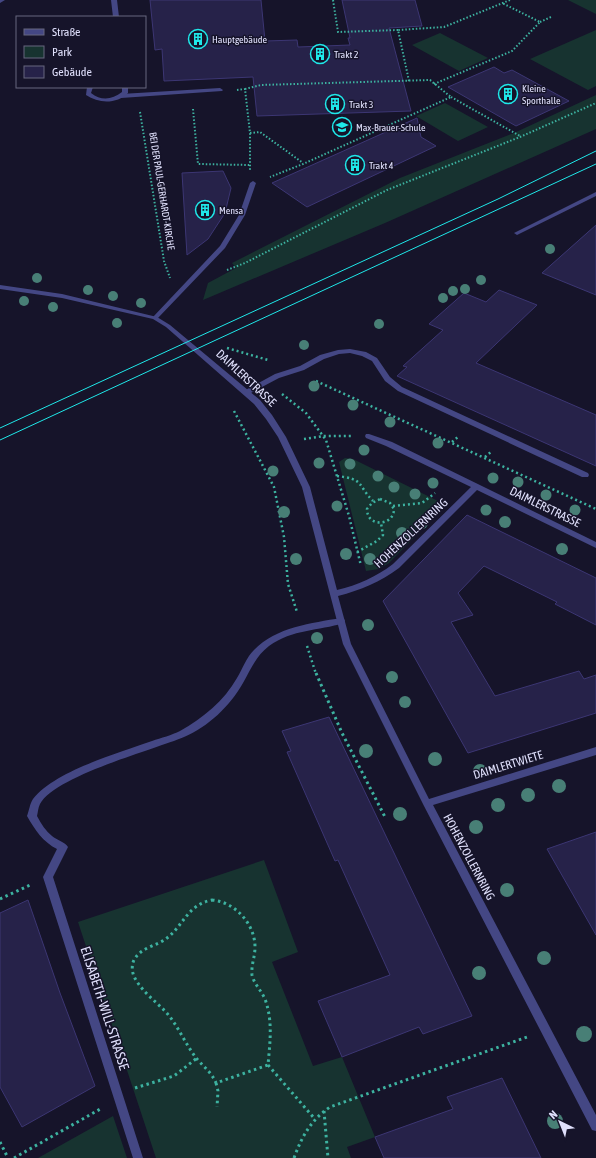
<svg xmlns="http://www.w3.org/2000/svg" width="596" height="1158" font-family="'Asap Condensed',sans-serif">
	<rect width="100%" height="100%" fill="#16142a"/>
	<path fill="#173330" d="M568,0H596V14Z
		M596,30V86L588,90L530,59Z
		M440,33L488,58L459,71L412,45Z
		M596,95V129L385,223L203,300L208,283L236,268L232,263L400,178L514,133Z
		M445,103L488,127L458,141L416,116Z
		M345,458L353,459L446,505L389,563L379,569L366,571L339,462Z
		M264,860L298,952L272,962L313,1066L342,1057L375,1137L347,1147L351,1158H156L78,922Z
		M113,1116L127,1158H38Z"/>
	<path fill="#262249" stroke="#3c3673" d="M150,0H261L265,41L297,40L298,47L350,45L348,38H350L342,0H415L422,26L389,28L411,111L257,116L253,77L164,81L162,49L155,50Z
		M494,67L504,73L512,70L569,101L516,126L448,87Z
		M417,118L421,137L436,146L307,207L272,183Z
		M223,171L231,188L225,213L208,239L187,255L182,173Z
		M596,225V295L542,273Z
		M499,290L537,305L476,363L596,415V466L397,376L407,367L403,366L443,330L429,324L464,293L486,302Z
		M467,515L596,578V625L555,604L557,602L484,566L458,593L473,615L451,622L495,696L579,671L584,679L596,675V713L468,753L383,601Z
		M329,717L472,1016L423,1034L419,1027L342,1057L318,1001L390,975L338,860L335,861L287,752L291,751L282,731Z
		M596,832V935L547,849Z
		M28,900L60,993L95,1086L22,1127L0,1087V913Z
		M502,1078L541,1158H384L375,1137L453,1109L447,1097Z"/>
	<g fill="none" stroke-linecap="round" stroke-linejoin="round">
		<path stroke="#3db2a0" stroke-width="2" stroke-dasharray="1.5 2" stroke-linecap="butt" d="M333,0L338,32L398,30
			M540,22L551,17
			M409,81L398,30L444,27L510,0
			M434,84L512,51L540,22L502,3
			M245,89L261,85L430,80L451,97L303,164L270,177
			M237,90L245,89L250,133V170
			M451,97L520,136
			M193,109L198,164L249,165
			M140,112L164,261L170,278
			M250,133L260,132L303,163
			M227,270L245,263L387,190L520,137L596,103"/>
		<path stroke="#3db2a0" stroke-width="2.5" stroke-dasharray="2 3" stroke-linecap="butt" d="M227,348L268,360
			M316,381L596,509
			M282,394L306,413L326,440L349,516L361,566
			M234,411L274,487L284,537L288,584L297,612
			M304,439L324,436H352
			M452,442L459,436
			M485,457L492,451
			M337,476C365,479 357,485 373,501
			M380,499L390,503L394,509C394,526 367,528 367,509L372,503Z
			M393,506L422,503L435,493
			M357,552L377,541L383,535L381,523
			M307,646L316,674"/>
		<path stroke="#3db2a0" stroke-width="3" stroke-dasharray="2.5 3.5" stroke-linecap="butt" d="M316,673L342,733L385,817
			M0,899L30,885
			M212,900C235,902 255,924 255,947C255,957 251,965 252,975C254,984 261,990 265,999C273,1021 270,1042 268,1065L216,1083C212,1073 204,1067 197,1059C185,1044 178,1025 165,1011C155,1001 143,992 136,980C132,974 131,966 134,960C141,947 157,946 167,938C184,925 187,905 212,900Z
			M268,1065L314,1118
			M216,1083L218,1091L217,1107
			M135,1088L174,1076L197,1058
			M324,1111L328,1158
			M0,1142L8,1158
			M14,1158L102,1108
			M294,1158C302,1136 311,1120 330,1107L527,1037"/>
		<path fill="#444784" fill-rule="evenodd" d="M0,0H5L0,3Z
			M220,88L223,90L222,91L121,98L118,96L121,94Z
			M253,181L256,183L245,215L225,248L157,319H153V317L220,246L239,215L250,183Z
			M596,192V196L519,234L517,235L514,233Z
			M350,349L366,352L377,358L390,377L402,387L588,473L589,475L588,477H582L398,391L385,381L372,361L362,356L350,353L339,354L324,359L304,370L279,378L249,394H246L242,392L275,374L300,366L320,355L338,350Z
			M341,618L344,619L345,621L344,623C318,631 293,629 269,646C256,656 251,669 243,683C230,706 208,727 184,737C153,750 55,776 40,804C38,808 38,812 37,816C41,824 46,831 52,836C57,840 65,842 68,847L53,877L143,1158H133L43,877L57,849C43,842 35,830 27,816C29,811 30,803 33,799C55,771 118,753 152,741C161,738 172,735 180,731C203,718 224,701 237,678C243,668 246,658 254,650C276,627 312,623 341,618Z"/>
		<path fill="#444784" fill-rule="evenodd" d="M111,0H117L119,17H113Z
			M87,87H93L91,93C101,101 112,100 122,92V87H128V93C117,104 99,104 86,95Z
			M0,285L62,294L157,317L170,325L260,400L272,415L286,437L310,487L337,590C358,585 376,577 393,564L471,487L386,446L366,438L365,436L366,434H369L392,442L596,542V548L477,490L399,568C380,582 361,590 338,596L351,644L429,799L596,747V755L433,805L596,1115V1131L592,1130L424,806L343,644L302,487L278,437L266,419L254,404L166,327L153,319L62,298L0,289Z"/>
		<path stroke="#1fe8e9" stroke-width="1" d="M0,428L498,199L596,151
			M0,440L596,164"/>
	</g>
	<g fill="#487f76">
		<circle cx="550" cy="249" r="5"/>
		<circle cx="37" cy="278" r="5"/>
		<circle cx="481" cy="280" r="5"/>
		<circle cx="465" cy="289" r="5"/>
		<circle cx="88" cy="290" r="5"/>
		<circle cx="453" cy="291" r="5"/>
		<circle cx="113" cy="296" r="5"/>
		<circle cx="443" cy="298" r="5"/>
		<circle cx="24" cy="301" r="5"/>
		<circle cx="141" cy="303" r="5"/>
		<circle cx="53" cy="307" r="5"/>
		<circle cx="117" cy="323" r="5"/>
		<circle cx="379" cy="324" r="5"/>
		<circle cx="304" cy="345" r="5"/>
		<circle cx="314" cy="386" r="5.5"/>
		<circle cx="353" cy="405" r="5.5"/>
		<circle cx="390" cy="422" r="5.5"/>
		<circle cx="438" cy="443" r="5.5"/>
		<circle cx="364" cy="450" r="5.5"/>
		<circle cx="319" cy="463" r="5.5"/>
		<circle cx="350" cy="464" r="5.5"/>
		<circle cx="273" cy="471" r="5.5"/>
		<circle cx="378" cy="476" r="5.5"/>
		<circle cx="493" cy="478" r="5.5"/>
		<circle cx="518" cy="482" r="5.5"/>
		<circle cx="433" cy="483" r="5.5"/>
		<circle cx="394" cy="487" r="5.5"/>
		<circle cx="415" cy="494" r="5.5"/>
		<circle cx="546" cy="495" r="5.5"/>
		<circle cx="337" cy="506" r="5.5"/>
		<circle cx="486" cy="510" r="5.5"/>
		<circle cx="575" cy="510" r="5.5"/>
		<circle cx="284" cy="512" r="6"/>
		<circle cx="505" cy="522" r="6"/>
		<circle cx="422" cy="523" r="6"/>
		<circle cx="402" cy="533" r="6"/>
		<circle cx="562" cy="549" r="6"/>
		<circle cx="346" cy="554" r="6"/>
		<circle cx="296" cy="559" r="6"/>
		<circle cx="370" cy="559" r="6"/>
		<circle cx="368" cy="625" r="6"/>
		<circle cx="317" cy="638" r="6"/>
		<circle cx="392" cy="677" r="6"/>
		<circle cx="405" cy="702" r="6"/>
		<circle cx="366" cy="751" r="7"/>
		<circle cx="435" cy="759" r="7"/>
		<circle cx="480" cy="771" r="7"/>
		<circle cx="559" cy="786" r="7"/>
		<circle cx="528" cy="795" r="7"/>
		<circle cx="498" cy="805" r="7"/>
		<circle cx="400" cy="814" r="7"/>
		<circle cx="476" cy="827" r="7"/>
		<circle cx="507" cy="890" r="7"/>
		<circle cx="544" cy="958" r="7"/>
		<circle cx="479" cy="973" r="7"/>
		<circle cx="584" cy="1034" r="8"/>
		<circle cx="555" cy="1121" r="8"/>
	</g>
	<defs>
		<g id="building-ring" transform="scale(1)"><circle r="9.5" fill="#16142a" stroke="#1fe8e9" stroke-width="1.5"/><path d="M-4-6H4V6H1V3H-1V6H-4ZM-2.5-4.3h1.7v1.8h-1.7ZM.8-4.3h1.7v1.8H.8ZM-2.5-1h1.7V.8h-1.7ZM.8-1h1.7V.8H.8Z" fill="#1fe8e9"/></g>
		<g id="school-ring" transform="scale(1)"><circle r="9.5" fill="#16142a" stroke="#1fe8e9" stroke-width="1.5"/><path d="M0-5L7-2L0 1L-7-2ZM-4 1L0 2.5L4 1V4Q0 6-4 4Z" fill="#1fe8e9"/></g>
	</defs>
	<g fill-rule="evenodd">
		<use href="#building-ring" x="198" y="39"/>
		<use href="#building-ring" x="320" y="54"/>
		<use href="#building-ring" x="508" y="94"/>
		<use href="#building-ring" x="335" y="104"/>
		<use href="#school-ring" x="342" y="127"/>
		<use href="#building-ring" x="355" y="165"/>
		<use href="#building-ring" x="205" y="210"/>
	</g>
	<g text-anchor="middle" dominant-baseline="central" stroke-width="3" stroke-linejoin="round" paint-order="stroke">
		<g font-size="10" fill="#e0e0fc" stroke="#16142a" text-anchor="start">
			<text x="212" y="39">Hauptgebäude</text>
			<text x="334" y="54">Trakt 2</text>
			<text x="522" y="88">Kleine<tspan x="522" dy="12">Sporthalle</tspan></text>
			<text x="349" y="104">Trakt 3</text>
			<text x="356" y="127">Max-Brauer-Schule</text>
			<text x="369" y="165">Trakt 4</text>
			<text x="219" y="210">Mensa</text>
		</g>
		<g font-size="10" fill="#e0e0fc" stroke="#16142a">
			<text transform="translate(162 191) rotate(81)">BEI DER PAUL-GERHARDT-KIRCHE</text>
		</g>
		<g font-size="12" fill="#e0e0fc" stroke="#16142a">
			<text transform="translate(246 378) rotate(43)">DAIMLERSTRASSE</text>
			<text transform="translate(545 507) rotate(26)">DAIMLERSTRASSE</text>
			<text transform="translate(411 533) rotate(-43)">HOHENZOLLERNRING</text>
			<text transform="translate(508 765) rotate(-17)">DAIMLERTWIETE</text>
			<text transform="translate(469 857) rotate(62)">HOHENZOLLERNRING</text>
		</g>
		<g font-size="14" fill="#e0e0fc" stroke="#16142a">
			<text transform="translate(105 1008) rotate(72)">ELISABETH-WILL-STRASSE</text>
		</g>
	</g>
	<rect x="16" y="16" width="130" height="72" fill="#16142a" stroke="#67667e"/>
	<rect x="24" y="29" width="20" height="6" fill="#444784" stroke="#67667e"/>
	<text x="52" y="36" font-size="12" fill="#e0e0fc">Straße</text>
	<rect x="24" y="46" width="20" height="12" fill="#173330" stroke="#67667e"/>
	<text x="52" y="56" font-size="12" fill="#e0e0fc">Park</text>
	<rect x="24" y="66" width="20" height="12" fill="#262249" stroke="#67667e"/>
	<text x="52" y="76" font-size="12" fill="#e0e0fc">Gebäude</text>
	<g transform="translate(560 1122) rotate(317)" stroke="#16142a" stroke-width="3" paint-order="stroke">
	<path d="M0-3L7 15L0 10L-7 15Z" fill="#e0e0fc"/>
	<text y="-6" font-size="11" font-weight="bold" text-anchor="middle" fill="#e0e0fc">N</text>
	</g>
</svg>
